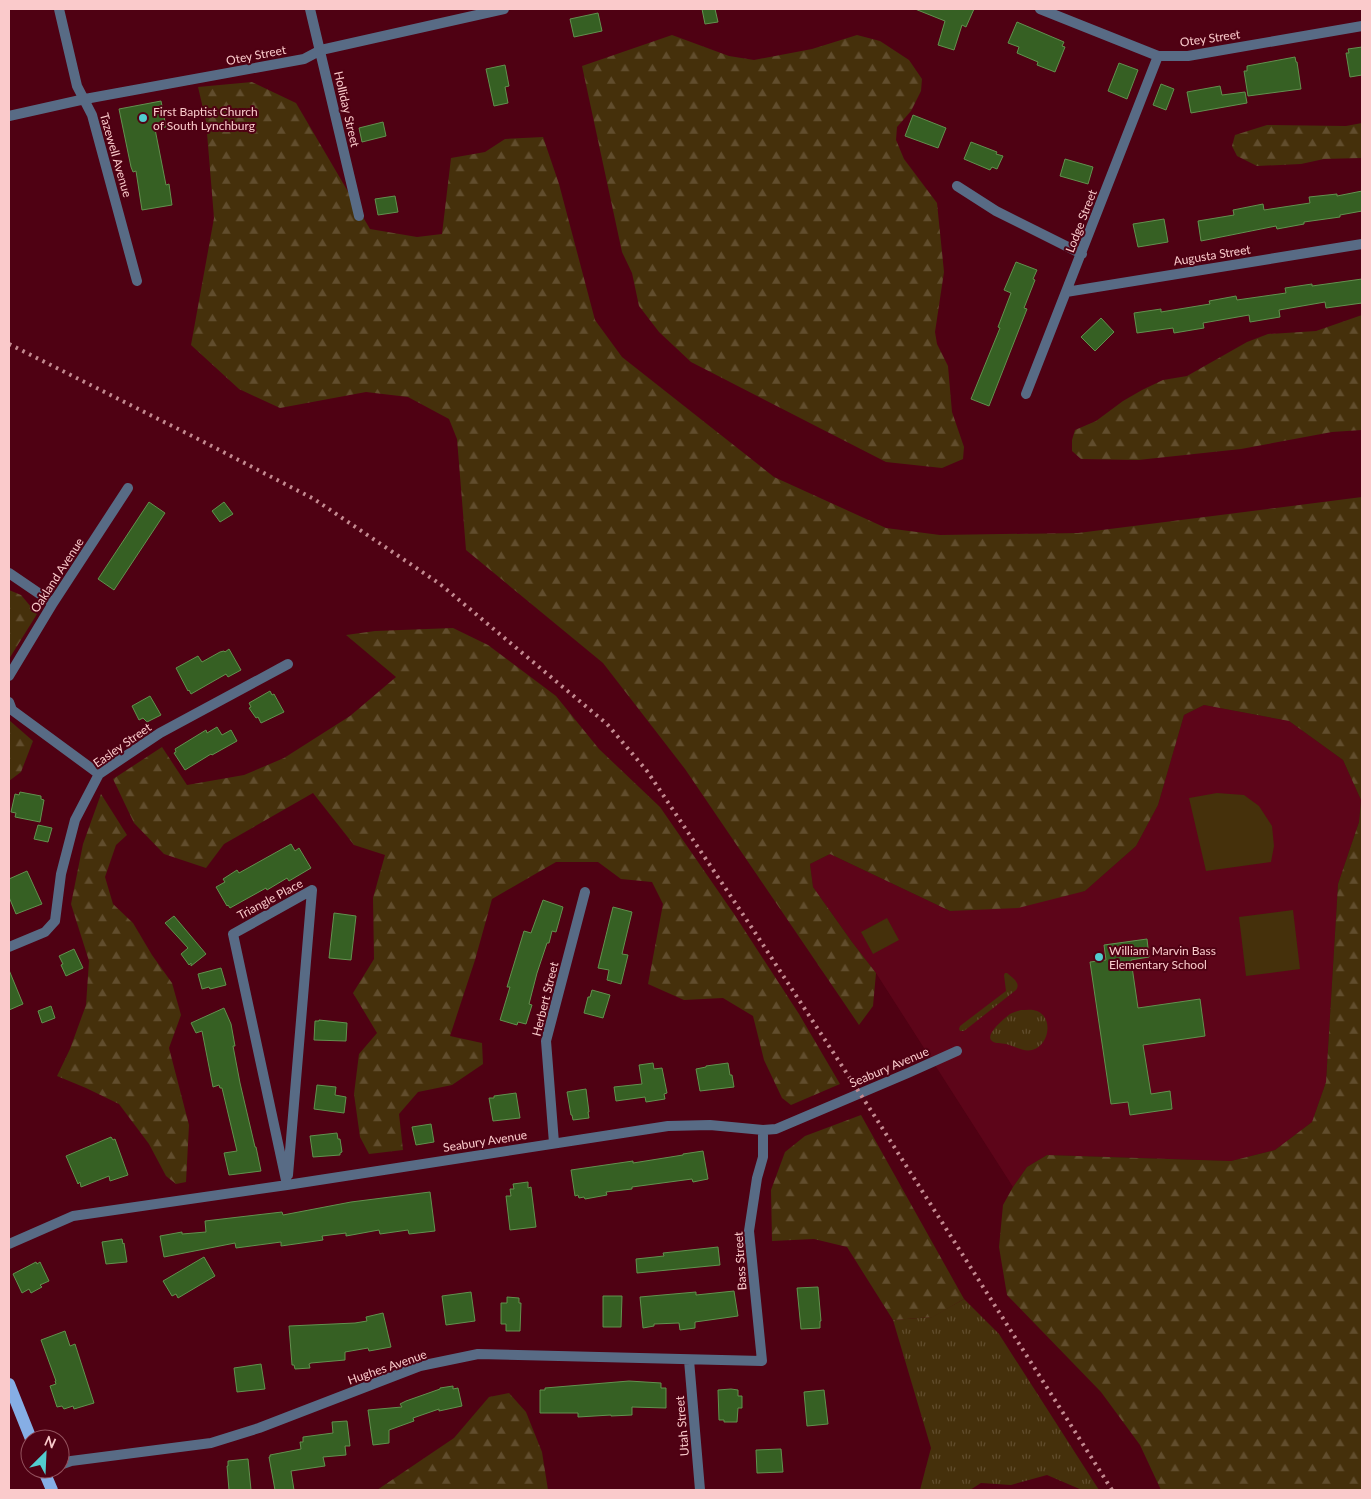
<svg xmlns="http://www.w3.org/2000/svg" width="1371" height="1499" font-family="Lato,sans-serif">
	<defs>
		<pattern id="grass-tufts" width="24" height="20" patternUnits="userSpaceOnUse" patternTransform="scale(1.25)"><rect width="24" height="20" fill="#45300b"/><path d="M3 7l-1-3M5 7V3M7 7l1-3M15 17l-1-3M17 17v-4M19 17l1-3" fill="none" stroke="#614d2d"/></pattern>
		<pattern id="forest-firs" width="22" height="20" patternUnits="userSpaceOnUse" patternTransform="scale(1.25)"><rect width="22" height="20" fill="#45300b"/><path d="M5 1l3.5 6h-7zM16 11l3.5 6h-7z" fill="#614d2d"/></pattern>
	</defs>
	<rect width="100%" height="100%" fill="#4f0113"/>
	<path fill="#5d0519" d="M1204,705L1289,721L1343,760L1361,800L1359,822L1338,884L1326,1082L1312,1122L1275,1150L1231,1161L1047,1155L1027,1167L1013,1187L876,973L852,942L813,887L810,864L830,854L950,911L1085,891L1136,846L1158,805L1184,715Z"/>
	<path fill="url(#grass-tufts)" d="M1005,973H1007C1013,978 1021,983 1016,990L964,1031H960L959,1029L960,1026L1006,991L1004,975Z
		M1021,1010C1026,1010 1032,1009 1037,1011C1054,1018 1049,1046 1032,1050C1023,1052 1014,1046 1006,1044C1001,1043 994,1044 991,1040C986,1033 1005,1018 1010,1014C1014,1012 1018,1011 1021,1010Z
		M964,1299L999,1334L1099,1490H1082L1047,1475L1011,1485L981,1483L970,1490H920L931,1448L893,1320L932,1317Z"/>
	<path fill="url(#forest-firs)" d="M672,35L729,56L754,60L812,49L857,35L880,41L909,60L922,79L921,91L911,111L897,127L896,140L904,159L937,203L944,272L935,332L937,344L948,366L952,412L964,447L963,459L942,468L886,462L691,362L659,332L639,306L632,273L622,252L582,66Z
		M252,82L296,103L370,229L417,237L442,234L451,158L485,152L505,139L543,137L559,184L595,320L622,357L774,477L886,528L940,535L1078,533L1362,497V1490H1161L1140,1445L1101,1392L1007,1295L999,1247L1003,1205L1013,1187L1027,1167L1047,1155L1231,1161L1275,1150L1312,1122L1326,1082L1338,884L1359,822L1361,800L1343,760L1289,721L1204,705L1184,715L1158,805L1136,846L1085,891L1018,908L950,911L830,854L810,864L813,887L852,942L876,973L873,1006L859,1025L685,769L603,663L466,550L457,439L449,419L408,397L366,392L280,408L239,389L191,345L214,218L206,121L198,87Z
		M1362,123V158L1324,159L1301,164L1257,166L1237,156L1232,146L1235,135L1267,125L1346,126Z
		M1362,315V430L1332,432L1241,449L1138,460L1081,459L1072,451V440L1075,430L1096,421L1123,401L1142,390L1163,380L1187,376L1247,342L1268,334L1316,331Z
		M9,590L21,595L37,614L9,659Z
		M453,628L488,645L556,696L599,749L660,807L734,914L799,1014L840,1084L791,1105L782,1098L764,1060L753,1016L723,998L684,1000L648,984L663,904L652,882L621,879L598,862H556L492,899L475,960L450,1036L482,1043L483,1064L452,1085L418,1092L399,1114L403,1150L369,1154L360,1137L354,1094L359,1054L377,1033L353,993L374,959L373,898L385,855L354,845L313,793L224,844L206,868L164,854L134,823L113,779L162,747L187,785L244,775L284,758L350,716L396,677L346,635L375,631Z
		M9,720L33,741L21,772L9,781Z
		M101,794L127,835L116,845L105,877L113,904L133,923L152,955L172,983L181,1015L169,1048L189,1125L186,1182L176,1184L166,1176L149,1144L119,1104L86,1088L57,1076L70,1049L86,1005L89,961L71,904L83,844Z
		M861,1115L964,1299L933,1317L893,1320L847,1247L814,1239L772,1241L771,1190L785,1152L805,1136Z
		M509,1393L526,1412L542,1452L548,1490H377L454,1438L489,1397Z"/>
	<path fill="#45300b" d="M1217,793L1244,795L1259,806L1272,826L1274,846L1271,862L1206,871L1189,798Z
		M1293,910L1300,969L1246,976L1239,917Z
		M887,918L899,940L873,954L861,932Z"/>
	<path fill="#366023" stroke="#62914f" d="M702,9H715L718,22L705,24Z
		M915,9H974L966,27L962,25L954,50L938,45L945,21Z
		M598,13L602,31L574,37L570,19Z
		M1017,22L1064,42L1062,46L1065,47L1055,72L1037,65L1038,62L1017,53L1019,47L1008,43Z
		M1362,47V75L1350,77L1346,53H1349L1348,49Z
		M1295,57L1296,62H1297L1301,89L1248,96L1244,71H1247V66Z
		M1119,63L1138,70L1127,99L1108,91Z
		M505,65L509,86L505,87L508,103L494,106L486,69Z
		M1161,84L1174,89L1166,110L1153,105Z
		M1220,86L1222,95L1245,92L1247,103L1191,113L1187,92Z
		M161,101L166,127L155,129L166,185L169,184L172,205L142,210L136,171L133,172L131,167L119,109Z
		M913,115L946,128L938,148L905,136Z
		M383,122L386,136L362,142L359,128Z
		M971,142L997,152L996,154L1003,156L997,169L992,167L990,170L964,159Z
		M1065,159L1093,167L1088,184L1060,176Z
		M1362,191V211L1340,215V217L1304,222V224L1277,229L1276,226L1201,241L1198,221L1234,215L1233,210L1263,204L1264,210L1310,203L1309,197L1337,194V196Z
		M395,196L398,212L378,215L375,199Z
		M1164,219L1168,242L1138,247L1133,224Z
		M1016,262L1037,270L1033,279L1035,280L1024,308L1027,309L989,406L971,399L1000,328L998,327L1011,293L1004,290Z
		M1362,279V303L1326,308L1325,302L1279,310L1280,317L1250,322L1249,315L1203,323L1204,328L1174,333L1173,328L1137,333L1134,313L1161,309V312L1210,304L1209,301L1236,296L1237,300L1286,293L1285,288L1312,284V286Z
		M1101,318L1114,332L1095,351L1081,337Z
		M149,502L165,513L114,590L98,579Z
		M224,502L233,514L220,522L212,511Z
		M229,649L241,670L228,677L226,674L191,694L189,690L188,691L176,668L198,656L202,662L220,652L224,651L225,652Z
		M270,691L272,695L274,694L284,712L261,723L258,717L256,718L249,708L251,707L249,703Z
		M150,696L161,715L147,722L143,718L139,720L132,706Z
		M217,727L222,735L231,730L237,741L212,755L211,754L185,770L174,753L176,752L175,749L206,730L207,733Z
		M20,792L41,796V799L44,800L40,822L15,817L16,813L11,812L15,794L19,795Z
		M38,825L52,828L48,842L34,839Z
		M291,844L295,851L299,848L311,868L289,881L287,878L267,890L266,888L230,908L228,905L227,906L216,887L225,882L223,879L237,870L239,873Z
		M27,871L42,904L16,914L9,897V879Z
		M543,900L563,907L556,932L552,931L549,943H547L537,973L529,1004L532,1005L526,1024L518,1022L517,1025L500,1020L510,987H507L524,931L531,933Z
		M613,907L632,912L622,954L628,955L621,984L607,980L609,970L598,968Z
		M334,913L356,916L351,960L329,958Z
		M174,916L206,954L191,966V963L189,965L181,954L188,948L165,923Z
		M1147,939L1149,957L1131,960L1138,1008L1200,999L1205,1036L1143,1045L1151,1094L1170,1091L1172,1109L1130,1115L1128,1102L1111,1104L1090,962L1106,960L1104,945Z
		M74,949L83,968L66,976L61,965L63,964L59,956Z
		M221,968L226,985L210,989L209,987L202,989L198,974Z
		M9,970L23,1004L9,1010Z
		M592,990L610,995L603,1018L584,1013L588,997H590Z
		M51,1006L55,1018L42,1023L38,1011Z
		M224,1008L231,1024L235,1046H233L240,1083L255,1147H256L261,1171L229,1175L224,1153L237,1151L222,1088H220L219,1085L213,1087L202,1031L196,1033L191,1023Z
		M319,1020L347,1023L346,1041L314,1040L315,1021H319Z
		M653,1063L654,1069L662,1068L667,1093L664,1094L665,1099L646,1102L645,1097L616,1101L614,1087L642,1084L639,1065Z
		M728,1063L730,1075H732L734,1087L700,1091L696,1069L706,1067V1066Z
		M317,1085L336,1087L335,1095L346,1097L344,1113L314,1109Z
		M586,1089L589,1112H588L589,1118L573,1120L572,1115H571L567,1092Z
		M516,1093L520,1118L493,1121L489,1098H494V1096Z
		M431,1124L434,1142L416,1145L412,1127Z
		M337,1133L338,1139H340L342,1152L340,1153V1155L313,1157L310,1136Z
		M111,1137L113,1140L115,1139L128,1175L110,1181L109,1176L81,1187L80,1182L78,1184L66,1156Z
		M703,1151L708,1179L693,1182L692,1179L632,1187V1189L606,1192L607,1195L585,1199L584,1197L579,1198L578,1195L575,1196L571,1170L633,1161V1163L683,1155V1154Z
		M528,1182V1188L531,1187L536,1227L510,1230L506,1196H511L510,1189H514L513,1184Z
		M430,1192L435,1231L409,1234L408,1230L380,1234L379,1230L346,1236V1233L322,1236L323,1240L281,1246V1242L236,1248L235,1243L164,1257L160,1236L182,1232V1234L206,1232L205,1221L282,1212L283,1215L351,1202Z
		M122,1239L123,1244L124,1243L127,1262L106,1264L102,1242Z
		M718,1247L720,1265L637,1273L636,1259L664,1256L663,1253Z
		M204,1257L215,1276L178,1298L176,1294L172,1296L163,1281Z
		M36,1262L37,1264L40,1262L49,1281L40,1285L42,1287L31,1293L29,1289L22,1293L13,1274Z
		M818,1287L821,1321H820V1328L801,1329L797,1288Z
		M734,1291L738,1316L695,1322V1328L680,1330L679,1323L654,1324V1326L643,1328L640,1297L696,1292V1295Z
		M471,1292L475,1321L446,1325L442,1296Z
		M603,1296H622L621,1327H603Z
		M507,1297L519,1298V1303H521L520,1331H506V1324H501V1303H507Z
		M383,1313L391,1347L369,1351L368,1348L345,1352V1360L311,1363L309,1364L310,1368L295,1369L294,1365H292L289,1326L355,1323L367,1321L366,1317Z
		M65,1331L70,1346L75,1344L94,1403L74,1409L73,1406L64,1409L62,1406L57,1407L50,1386L56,1384L55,1381H56L41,1340Z
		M261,1364L265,1389L237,1392L234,1368Z
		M629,1381L661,1383V1388H666V1408L632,1407V1415L611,1416V1415L578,1417V1413H540V1390H545V1388Z
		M453,1386V1389L458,1388L462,1406L439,1411V1409L413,1418L414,1421L389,1430V1443L373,1445L368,1410L402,1407L400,1404L406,1401L440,1389V1388Z
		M731,1389L738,1390V1396H742V1408H738L737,1422H724V1420H719L718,1390Z
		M824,1390L828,1424L807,1426L804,1392Z
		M347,1421L350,1446H345L346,1455L323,1457L325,1466L291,1471L294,1490H275L269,1457H270V1455L301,1449L300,1442H303V1437L333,1433L332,1422Z
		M781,1449L783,1472L757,1473L756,1450Z
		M248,1459L251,1490H229L227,1466H228V1461Z"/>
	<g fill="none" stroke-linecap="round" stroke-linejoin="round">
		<path stroke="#586b85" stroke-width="10" d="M59,9L77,86L92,115L137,281
			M310,9L359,216
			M1040,9L1158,56H1188L1362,26
			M9,116L85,99L304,59L321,50L504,9
			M957,186L996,211L1082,254
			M1066,292L1362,244
			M1026,394L1158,56
			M9,573L53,603
			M9,676L53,603L128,488
			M9,702L12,710L99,774
			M9,947L45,932L55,921L61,874L75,820L99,774L160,733L288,664
			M554,1143L546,1041L585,892
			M288,1175L312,890
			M287,1185L233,934L312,890
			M9,1244L73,1216L287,1185L668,1126L710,1125L763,1130L776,1129L908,1073L957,1051
			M689,1360L700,1490
			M60,1465L71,1461L211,1443L259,1428L420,1366L478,1354L762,1361L749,1231L757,1178L763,1157V1130"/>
		<path stroke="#86aee5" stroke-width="12" d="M9,1384L31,1439
			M43,1469L52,1490"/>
		<path stroke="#c48a91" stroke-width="4" stroke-dasharray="2.5 5" stroke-linecap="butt" d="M9,344L200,440L314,499L440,584L607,724L647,771L754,931L872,1112L1112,1490"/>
	</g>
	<g fill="#52cdcf" stroke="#4f0113" stroke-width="2">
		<circle cx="143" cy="118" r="5"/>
		<circle cx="1099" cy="957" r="5"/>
	</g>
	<g text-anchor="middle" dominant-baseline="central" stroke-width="4" stroke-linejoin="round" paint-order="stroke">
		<g font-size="12" fill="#facacb" stroke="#4f0113">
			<text transform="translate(1210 38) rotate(-8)">Otey Street</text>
			<text transform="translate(256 55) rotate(-11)">Otey Street</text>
			<text transform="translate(347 109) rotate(77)">Holliday Street</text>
			<text transform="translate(116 155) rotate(74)">Tazewell Avenue</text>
			<text transform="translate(1081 221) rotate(-69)">Lodge Street</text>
			<text transform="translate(1212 255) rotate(-9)">Augusta Street</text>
			<text transform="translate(57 575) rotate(-57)">Oakland Avenue</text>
			<text transform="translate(122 745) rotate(-35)">Easley Street</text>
			<text transform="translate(270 899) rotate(-28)">Triangle Place</text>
			<text transform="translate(545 999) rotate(-76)">Herbert Street</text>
			<text transform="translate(889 1067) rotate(-23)">Seabury Avenue</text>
			<text transform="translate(485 1141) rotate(-9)">Seabury Avenue</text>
			<text transform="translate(740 1261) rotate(-94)">Bass Street</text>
			<text transform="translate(387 1367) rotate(-19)">Hughes Avenue</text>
			<text transform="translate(682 1426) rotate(-95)">Utah Street</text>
		</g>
		<g font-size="12" fill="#facacb" stroke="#4f0113" text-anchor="start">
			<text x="153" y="111">First Baptist Church<tspan x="153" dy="14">of South Lynchburg</tspan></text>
			<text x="1109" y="950">William Marvin Bass<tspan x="1109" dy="14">Elementary School</tspan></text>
		</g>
	</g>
	<rect width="1371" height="1499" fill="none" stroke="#facacb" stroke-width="20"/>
	<g transform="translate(45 1454) rotate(24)"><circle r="24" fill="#4f0113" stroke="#93515d"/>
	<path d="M0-4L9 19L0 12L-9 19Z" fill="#52cdcf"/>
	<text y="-8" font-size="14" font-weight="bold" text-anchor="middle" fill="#facacb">N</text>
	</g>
</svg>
